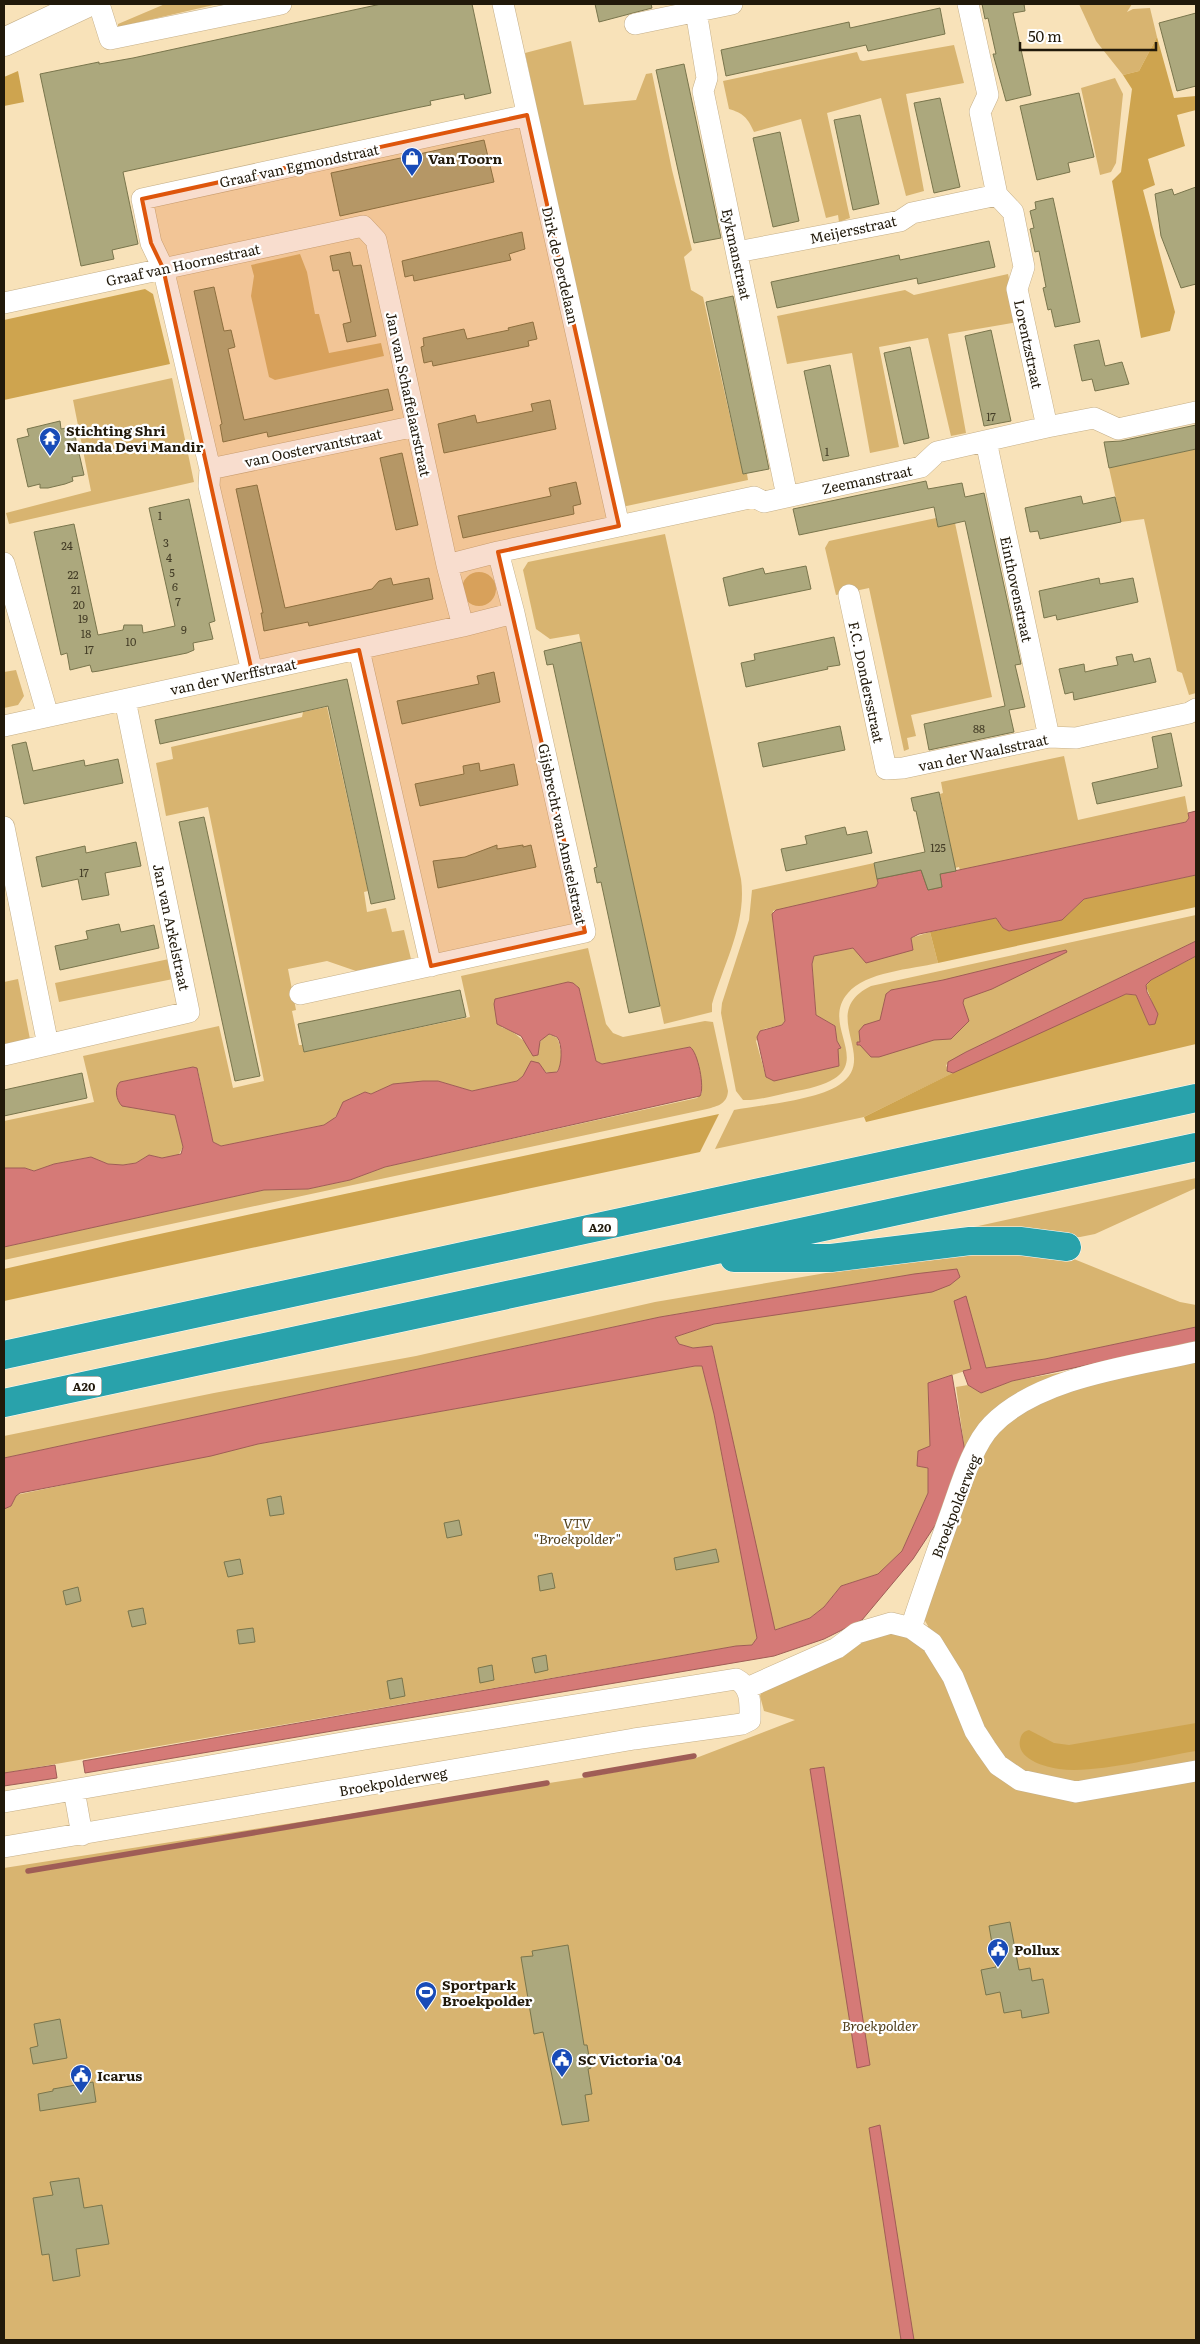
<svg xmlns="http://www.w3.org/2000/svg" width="1200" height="2344" font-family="Literata,serif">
	<rect width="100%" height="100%" fill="#f8e2b9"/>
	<path fill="#d8b470" d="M165,4H218L118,27V24Z
		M1079,4H1132L1127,12L1133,9L1150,8L1157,37L1139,71L1123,75L1096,41Z
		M571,41L584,105L636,100L646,74L652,73L672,170L692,250L684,257L691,290L703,297L743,474H747L748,480L622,507L525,53Z
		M954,45L964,83L906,94L924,191L906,196L881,98L827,113L850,218L839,222L838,215L826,218L801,119L754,132C748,118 743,113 729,109L723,81L857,52L860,60L863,61Z
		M1115,78L1123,94L1116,163L1111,172L1100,175L1081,88Z
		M300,254L307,272L315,314H319L329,353L381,343L384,356L275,380L269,377L251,296L254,276L251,265Z
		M1008,274L1018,322L948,334L966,433L951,436L928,338L879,347L899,447L870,453L852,353L787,364L777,316L905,290L914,295Z
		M172,378L194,482L9,524L6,513L91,491L73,400Z
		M1196,449V693L1189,695L1182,673L1177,671L1144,519L1121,522L1109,468Z
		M936,518L938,527L955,523L992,697L911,715L916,736L907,738L909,749L904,751L869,588L836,595L825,548L829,541Z
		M665,534L741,879C747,923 724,963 712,1004V1012L664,1024L579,634L550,639L536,629L523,570L528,562Z
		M462 589a17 17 0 1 1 34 0a17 17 0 1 1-34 0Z
		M16,670L24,696L18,705L4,708V672Z
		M327,707L368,891L364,892L367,912L386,908L392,932L404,930L411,959L356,971L327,961L288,969L296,1010L292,1011L299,1045H302L304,1052L470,1017L461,976L588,948L606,1024L613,1033L623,1037L705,1021L713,1022L728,1091C727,1104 718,1106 707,1109L4,1260V1247L264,1190L308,1189L350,1180L385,1167L697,1098L702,1093L690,1047L602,1064L596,1061L580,992L576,985L501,1027C518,1032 524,1043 538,1053C537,1044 542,1038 549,1034L557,1038C562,1048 565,1068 553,1074L543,1071L539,1063L517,1081L472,1091L438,1081L393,1084L371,1094L365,1092L349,1099L332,1121L324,1125L221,1146L213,1142L198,1071L193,1067L120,1082L124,1106L175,1115L183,1147L178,1156L162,1158L149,1155L136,1163L123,1165L108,1164L90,1157L54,1164L34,1171L25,1168H4V1121L94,1102L83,1056L219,1026L233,1088L264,1081L208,807L166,816L156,763L173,759L171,747L302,717L303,712Z
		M1064,756L1078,820L1185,796L1189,818L1186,822L960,870L959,867L955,868L940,794L943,793L941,782Z
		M874,863L878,883L876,887L773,911L785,1021L782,1025L764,1029L756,1041L766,1077L838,1052V1049L841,1048L837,1041L835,1026L816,1015L812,964L814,956L853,948L913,950L911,938L930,932L938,963C912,969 865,972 848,993C815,1030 893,1074 796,1091C779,1094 759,1101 743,1100L736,1091L721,1013L722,1003L749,920L752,890Z
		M1196,915V941L966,1052L946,1065L949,1072L953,1073L864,1117L715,1149L734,1110C762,1105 817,1100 839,1085C881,1058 816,1013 871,986Z
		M169,959L173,979L59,1002L55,983Z
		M18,979L30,1039L4,1049V982Z
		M1196,1178V1188L1095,1234L1080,1237L933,1236Z
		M944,1253L1064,1255L1180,1302L1196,1305V1327L1045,1359L986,1368L966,1297L971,1369L928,1383L930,1446L917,1466L928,1468V1493L902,1551L878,1574L841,1586L824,1607L810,1618L774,1630L712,1346L693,1348L679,1344L675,1337L714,1324L914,1274L660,1317L4,1458V1436L214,1393L416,1356L655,1302Z
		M1196,1359V2340H4V1868L581,1778L696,1758L795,1720L764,1711L760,1696L763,1688L884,1632L899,1633L919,1644L928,1626L924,1619C942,1566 972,1448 1015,1415C1055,1385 1146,1371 1196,1359Z
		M1104,1365L1061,1377L965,1452L956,1387L968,1385L981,1393L1012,1381Z
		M695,1366H702L714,1414L758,1638L752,1645L736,1646L4,1773V1509L11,1506L16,1495L258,1444Z"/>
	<path fill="#cea44f" d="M1157,37L1174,98L1196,96V110L1177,115L1185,146L1148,159L1155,185L1143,190L1175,312L1170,331L1141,338L1112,181L1121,172L1132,89L1123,75L1139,71Z
		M18,71L24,102L4,106V77Z
		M145,289L153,294L170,364L4,400V320Z
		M1196,875V907L938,963L930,932L996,918L1003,928L1009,931L1062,920L1084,899Z
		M1196,956V1044L866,1122L864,1117L1009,1045L1126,994L1136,995L1149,1025L1152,1002L1146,986L1151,980Z
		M719,1114L700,1152L4,1301V1269C242,1214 481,1166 719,1114Z
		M1196,1723V1751C1158,1757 1096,1774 1059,1769C1045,1767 1016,1759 1020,1740C1021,1734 1024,1731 1029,1730L1054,1743L1069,1745Z"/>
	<path fill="#d57a77" stroke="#9f5d56" d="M1196,811V875L1084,899L1062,920L1009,931L1003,928L996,918L919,934L911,938L913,950L866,963L853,948L814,956L812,964L816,1015L835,1026L837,1041L841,1048L838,1049L839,1066L774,1081L766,1077L757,1037L760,1031L782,1025L785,1021L772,914L776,910L876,887L878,883L877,879L921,870L928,890L942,887L940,874L1186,822L1189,818L1188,813Z
		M1196,941V956L1151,980L1146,985L1147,992L1158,1014L1155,1024L1149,1025L1136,995L1126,994L953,1073L947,1071L948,1062L966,1052Z
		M1066,950L1067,952L992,989L964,999L963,1003L969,1021L951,1039L934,1040L879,1057H871L860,1045H857V1042H860L859,1031L864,1025L880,1020L886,994L891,990L943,980Z
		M568,982L573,983L579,988L596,1061L602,1064L690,1047C698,1052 705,1088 700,1096L385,1167L350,1180L308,1189L264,1190L4,1247V1168H25L34,1171L54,1164L91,1157L108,1164L123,1165L136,1163L149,1155L162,1158L181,1154L183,1147L175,1115L122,1106C116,1100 114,1088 120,1082L193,1067L197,1068L213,1142L221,1146L324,1125L336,1117L343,1102L365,1092L371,1094L393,1084L423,1081H438L472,1091L517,1081L523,1076L531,1061L539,1063L546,1073L557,1072C562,1066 563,1044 557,1037C556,1037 550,1034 549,1034L540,1041L538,1055L533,1056L521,1036L497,1024L494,1004L495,999Z
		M957,1269L960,1277L950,1285L932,1292L714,1324L675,1337L679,1344L693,1348L712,1346L775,1630L810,1618L824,1607L841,1586L878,1574L902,1551L928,1493V1468L917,1466L918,1451L930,1446L928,1383L952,1375L965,1452L936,1524L913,1559L862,1620L824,1639L774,1656L85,1773L83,1761L736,1646L752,1645L757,1638L714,1414L702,1366H695L258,1444L211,1456L20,1493L16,1496L11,1506L4,1509V1458L660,1317L914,1274Z
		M966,1296L986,1368L1045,1359L1196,1327V1342L1012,1381L981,1393L968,1385L963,1371L971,1369L954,1301Z
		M55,1765L57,1778L4,1786V1773Z
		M824,1767L870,2065L857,2068L810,1769Z
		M880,2125L914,2340H901L869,2128Z"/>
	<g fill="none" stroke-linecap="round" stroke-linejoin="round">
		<path stroke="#9f5d56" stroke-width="5.5" d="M585,1775L694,1756
			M28,1871L547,1783"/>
	</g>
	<path fill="#aca87d" stroke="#79754c" d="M381,4H472L491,93L465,99L464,94L430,101L431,105L416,108L123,172L138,244L112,250L114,259L81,266L40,74L99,62V64L133,58Z
		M595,4H651L652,8L599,22Z
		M982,4H1024L1025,11L1013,13L1031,95L1006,101L993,54H996L988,18L985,19Z
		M940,8L945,34L868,51L866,45L726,76L721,50L849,22L850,28Z
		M1196,13V86L1177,91L1159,23Z
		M684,64L721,238L694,243L656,70Z
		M1079,93L1094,157L1068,163L1070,172L1037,180L1020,106Z
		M940,98L960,187L934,193L914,103Z
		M860,115L879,204L853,210L834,120Z
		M780,132L799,221L773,227L753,138Z
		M484,140L494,182L340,216L331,173Z
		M1196,187V284L1181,288L1161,236L1155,194L1172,189L1174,195Z
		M1053,198L1080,322L1055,327L1051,309L1048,310L1043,288L1046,287L1039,251L1035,252L1030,229L1034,228L1030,211L1036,209L1035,202Z
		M522,232L525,249L509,254L511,260L414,281L413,275L405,277L402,261Z
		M989,241L995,267L918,284L917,278L777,308L771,282L899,255L900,260Z
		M350,252L353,266L361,265L376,336L347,342L343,324L351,322L339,270L333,271L330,256Z
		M214,287L224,331L231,330L235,347L228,349L244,420L388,389L393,410L268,437L267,432L223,442L220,425L222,424L194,291Z
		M733,296L769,469L743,474L706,302Z
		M533,322L537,339L528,341L529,346L433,366L432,361L424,363L421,347L424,346L423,338L464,329L467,339L509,330L508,328Z
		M991,330L1011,421L984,426L965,336Z
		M1099,340L1105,366L1122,362L1129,384L1095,391L1092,379L1082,381L1074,345Z
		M910,347L929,438L904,444L884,353Z
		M830,365L849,456L823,461L804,371Z
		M550,400L556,429L444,453L438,424L475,415L477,423L533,411L531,404Z
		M60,421L61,429L73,427L84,475L72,477L73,481L65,484L48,488H40V484L28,487L17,439L29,436L27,429Z
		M1196,425V449L1109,468L1104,442L1121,441Z
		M402,453L418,525L396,530L380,458Z
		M926,481L928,489L962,483L965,497L984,493L1021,664L1015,665L1025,707L1009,710L1014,732L929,750L924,724L1005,706L965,521L938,527L934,507L799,535L793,509Z
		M576,482L581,504L573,506L574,514L463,538L458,516L551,496L549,488Z
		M257,485L285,608L372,589L379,581L391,578L393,585L429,578L433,599L309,626L308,622L264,631L261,613H263L236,489Z
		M1081,496L1083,504L1115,497L1121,522L1040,539L1038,531L1030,532L1025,508Z
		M189,499L215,621L209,623L213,639L193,643L194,650L187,653L99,671L92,672L90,665L70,670L67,653L61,655L34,532L74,524L98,635L123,630L124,625H142L143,633L175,626L149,508Z
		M806,566L811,589L729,606L723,578L763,568L765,574Z
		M1099,578L1100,584L1133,578L1138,602L1057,620L1056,615L1044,618L1039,591Z
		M834,637L840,665L827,667L828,669L746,687L741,663L755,660L754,654Z
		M581,642L660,1006L629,1013L601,882L597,883L594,868L597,867L553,664L547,665L544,651Z
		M1132,654L1134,662L1150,658L1156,682L1074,700L1073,692L1065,694L1059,669L1084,664L1085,672L1102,668L1118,665L1116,657Z
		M494,672L500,702L402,724L397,701L479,684L477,676Z
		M347,679L395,899L371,904L328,706L160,744L155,720Z
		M840,726L845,750L763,767L758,743Z
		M1171,733L1182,786L1097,804L1092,783L1158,768L1152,737Z
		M26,742L33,771L84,760L85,766L118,759L123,783L24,804L12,745Z
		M479,763L480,771L514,764L518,785L420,806L415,784L464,774L463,766Z
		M939,792L956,871L940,874L942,887L928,890L921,870L877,879L874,863L925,852L916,811H914L911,798Z
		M204,817L260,1076L235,1081L179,822Z
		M845,827L847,835L867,831L872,853L786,871L781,849L807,844L805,836Z
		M136,842L141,866L105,873L109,895L82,900L78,879L42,887L36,857L85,846L86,853Z
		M497,845V849L523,845V847L531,845L536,867L438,888L433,861L465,857Z
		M119,924L121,932L154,925L159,948L60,970L55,946L88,939L86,931Z
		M460,990L466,1017L304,1052L298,1024Z
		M82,1073L87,1098L4,1116V1090Z
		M281,1496L284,1514L270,1516L267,1499Z
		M459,1520L462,1535L447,1538L444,1523Z
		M716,1549L719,1562L676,1570L674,1558Z
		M240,1559L243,1574L228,1577L224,1562Z
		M552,1573L555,1588L540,1591L538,1576Z
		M78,1587L81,1601L66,1605L63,1591Z
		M143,1608L146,1624L132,1627L128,1611Z
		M253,1628L255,1642L239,1644L237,1630Z
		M546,1655L548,1670L535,1673L532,1658Z
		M492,1665L494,1680L480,1683L478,1668Z
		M402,1678L405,1696L390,1699L387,1681Z
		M1010,1922L1019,1970L1030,1968L1032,1981L1043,1979L1049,2013L1022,2018L1021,2010L1004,2013L1000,1992L986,1995L981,1970L996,1967L989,1926Z
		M568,1945L584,2045H587L591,2068L588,2069L592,2094L585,2095L589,2121L562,2125L543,2032L534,2034L521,1957L533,1956L532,1951Z
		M60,2019L67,2058L33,2064L30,2048L38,2046L34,2024Z
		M93,2082L96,2102L40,2111L38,2094L53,2091V2089Z
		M79,2178L84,2208L102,2205L109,2244L76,2249L80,2276L53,2281L49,2254L42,2255L33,2198L53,2195L50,2182Z"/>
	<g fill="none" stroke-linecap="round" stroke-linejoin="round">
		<g stroke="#c5af88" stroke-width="22">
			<path id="street" d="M99,4L110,39L281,4
				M503,4L619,526
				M968,4L988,95L980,112L997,195L1013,212L1024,267L1017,289L1047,427
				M696,11L707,78L703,91L787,496
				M635,24L732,4
				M737,252L900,221L912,213L997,195
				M4,303L363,226L376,240L447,565
				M986,441L1049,737
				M210,469L416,426
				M498,552L514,613L463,626L447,565L498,552L754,497L764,502L921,467L937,452L1047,427L1094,418L1118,429L1196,412
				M4,563L48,716
				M849,595L886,769L903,768L1049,737L1076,738L1189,713L1196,709
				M359,650L431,966
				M252,672L209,486L210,469L163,268L151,243L142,199L527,115
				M4,726L463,626
				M4,827L48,1045
				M300,994L585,932L514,613
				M4,1055L189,1012L125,700
				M911,1628C924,1588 938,1549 952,1510C961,1485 973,1444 992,1425C1038,1377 1134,1366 1196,1352
				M747,1688L837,1648L857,1633L891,1623L911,1628L932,1643L953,1677L975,1731L986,1748L998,1765L1020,1780L1076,1792L1196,1771
				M74,1790L82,1835
				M4,1802L365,1739L736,1679C752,1687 750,1704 750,1720L742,1724L634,1739L4,1847"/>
		</g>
		<g stroke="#c5af88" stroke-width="29">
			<path id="secondary" d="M4,42L85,4"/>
		</g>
		<g stroke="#fff" stroke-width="29">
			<path id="highway" d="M734,1258H831L970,1241H1020L1067,1247
				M4,1355L1196,1098
				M4,1403L1196,1147"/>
		</g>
		<use href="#street" stroke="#fff" stroke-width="21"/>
		<use href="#secondary" stroke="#fff" stroke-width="28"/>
		<use href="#highway" stroke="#29a2ab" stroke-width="28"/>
	</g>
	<path fill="#de560c" fill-opacity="0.2" stroke="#de560c" stroke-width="4" stroke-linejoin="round" d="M527,115L619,526L498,552L585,932L431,966L359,650L252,672L163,268L151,243L142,199Z"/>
	<defs>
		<g id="shop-pin" transform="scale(1.125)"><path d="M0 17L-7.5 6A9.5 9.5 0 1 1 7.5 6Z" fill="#184bb7" stroke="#fff"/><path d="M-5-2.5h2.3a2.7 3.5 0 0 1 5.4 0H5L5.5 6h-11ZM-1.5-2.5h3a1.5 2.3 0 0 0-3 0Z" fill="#fff"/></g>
		<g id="temple-pin" transform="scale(1.125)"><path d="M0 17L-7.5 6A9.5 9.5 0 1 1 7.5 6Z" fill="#184bb7" stroke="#fff"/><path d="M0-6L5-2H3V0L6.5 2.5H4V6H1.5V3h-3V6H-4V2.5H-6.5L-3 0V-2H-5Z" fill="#fff"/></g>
		<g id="civic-pin" transform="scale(1.125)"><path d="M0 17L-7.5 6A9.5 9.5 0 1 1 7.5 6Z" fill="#184bb7" stroke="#fff"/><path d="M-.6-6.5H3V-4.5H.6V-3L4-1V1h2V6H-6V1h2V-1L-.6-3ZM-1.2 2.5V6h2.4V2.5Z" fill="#fff"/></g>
		<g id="stadium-pin" transform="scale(1.125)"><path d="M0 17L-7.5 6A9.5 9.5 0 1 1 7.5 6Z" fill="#184bb7" stroke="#fff"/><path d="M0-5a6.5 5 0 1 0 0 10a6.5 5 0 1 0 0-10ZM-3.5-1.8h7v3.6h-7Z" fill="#fff"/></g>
	</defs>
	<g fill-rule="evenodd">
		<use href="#shop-pin" x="412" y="158"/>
		<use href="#temple-pin" x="50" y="438"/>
		<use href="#civic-pin" x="998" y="1949"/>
		<use href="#stadium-pin" x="426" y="1992"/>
		<use href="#civic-pin" x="562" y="2059"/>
		<use href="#civic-pin" x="81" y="2075"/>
	</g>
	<g text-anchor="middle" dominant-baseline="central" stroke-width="4.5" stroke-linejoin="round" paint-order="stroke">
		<g font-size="11" fill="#443d27">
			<text x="991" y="416">17</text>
			<text x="827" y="451">1</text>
			<text x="160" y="515">1</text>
			<text x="166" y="542">3</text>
			<text x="67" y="545">24</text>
			<text x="169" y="557">4</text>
			<text x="172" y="572">5</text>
			<text x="73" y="574">22</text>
			<text x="175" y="586">6</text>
			<text x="76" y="589">21</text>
			<text x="178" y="601">7</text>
			<text x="79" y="604">20</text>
			<text x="83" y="618">19</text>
			<text x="184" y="629">9</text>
			<text x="86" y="633">18</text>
			<text x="131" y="641">10</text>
			<text x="89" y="649">17</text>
			<text x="979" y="728">88</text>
			<text x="938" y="847">125</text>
			<text x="84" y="872">17</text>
		</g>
		<g fill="#fff" stroke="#645e54" stroke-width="1">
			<rect x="582.5" y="1217.5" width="35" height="19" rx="4"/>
			<rect x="66.5" y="1376.5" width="35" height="19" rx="4"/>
		</g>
		<g font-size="12" font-weight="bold" fill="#21190a">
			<text x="600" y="1227">A20</text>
			<text x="84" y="1386">A20</text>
		</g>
		<g font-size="14" font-weight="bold" fill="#21190a" stroke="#fff" text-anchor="start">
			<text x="428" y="158">Van Toorn</text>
			<text x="66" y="430">Stichting Shri<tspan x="66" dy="16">Nanda Devi Mandir</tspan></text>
			<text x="1014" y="1949">Pollux</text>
			<text x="442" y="1984">Sportpark<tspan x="442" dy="16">Broekpolder</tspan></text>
			<text x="578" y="2059">SC Victoria '04</text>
			<text x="97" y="2075">Icarus</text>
		</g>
		<g font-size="14" fill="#21190a" stroke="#fff">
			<text transform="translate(299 165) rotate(-12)">Graaf van Egmondstraat</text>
			<text transform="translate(853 229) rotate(-12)">Meijersstraat</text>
			<text transform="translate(737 254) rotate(78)">Eykmanstraat</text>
			<text transform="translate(183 264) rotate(-12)">Graaf van Hoornestraat</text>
			<text transform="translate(561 265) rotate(77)">Dirk de Derdelaan</text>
			<text transform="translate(1029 344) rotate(78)">Lorentzstraat</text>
			<text transform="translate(409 394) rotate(78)">Jan van Schaffelaarstraat</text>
			<text transform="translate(313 447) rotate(-12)">van Oostervantstraat</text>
			<text transform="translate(867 479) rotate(-12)">Zeemanstraat</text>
			<text transform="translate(1017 589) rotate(78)">Einthovenstraat</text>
			<text transform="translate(233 676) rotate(-12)">van der Werffstraat</text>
			<text transform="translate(867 682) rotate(78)">F.C. Dondersstraat</text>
			<text transform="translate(983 752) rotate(-12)">van der Waalsstraat</text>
			<text transform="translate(563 834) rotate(78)">Gijsbrecht van Amstelstraat</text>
			<text transform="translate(172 927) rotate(78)">Jan van Arkelstraat</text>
			<text transform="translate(955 1506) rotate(-69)">Broekpolderweg</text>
			<text transform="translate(393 1781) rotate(-10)">Broekpolderweg</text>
		</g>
		<g font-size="14" font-style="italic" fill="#52401c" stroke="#fff">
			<text x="577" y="1522">VTV<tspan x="577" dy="16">"Broekpolder"</tspan></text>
			<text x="880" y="2025">Broekpolder</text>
		</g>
	</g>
	<rect width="1200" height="2344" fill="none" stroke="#21190a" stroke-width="10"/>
	<path d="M1020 42v8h136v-8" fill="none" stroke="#21190a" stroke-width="2.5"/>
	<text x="1028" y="42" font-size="15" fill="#21190a" stroke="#ffffff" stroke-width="4" paint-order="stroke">50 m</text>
</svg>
